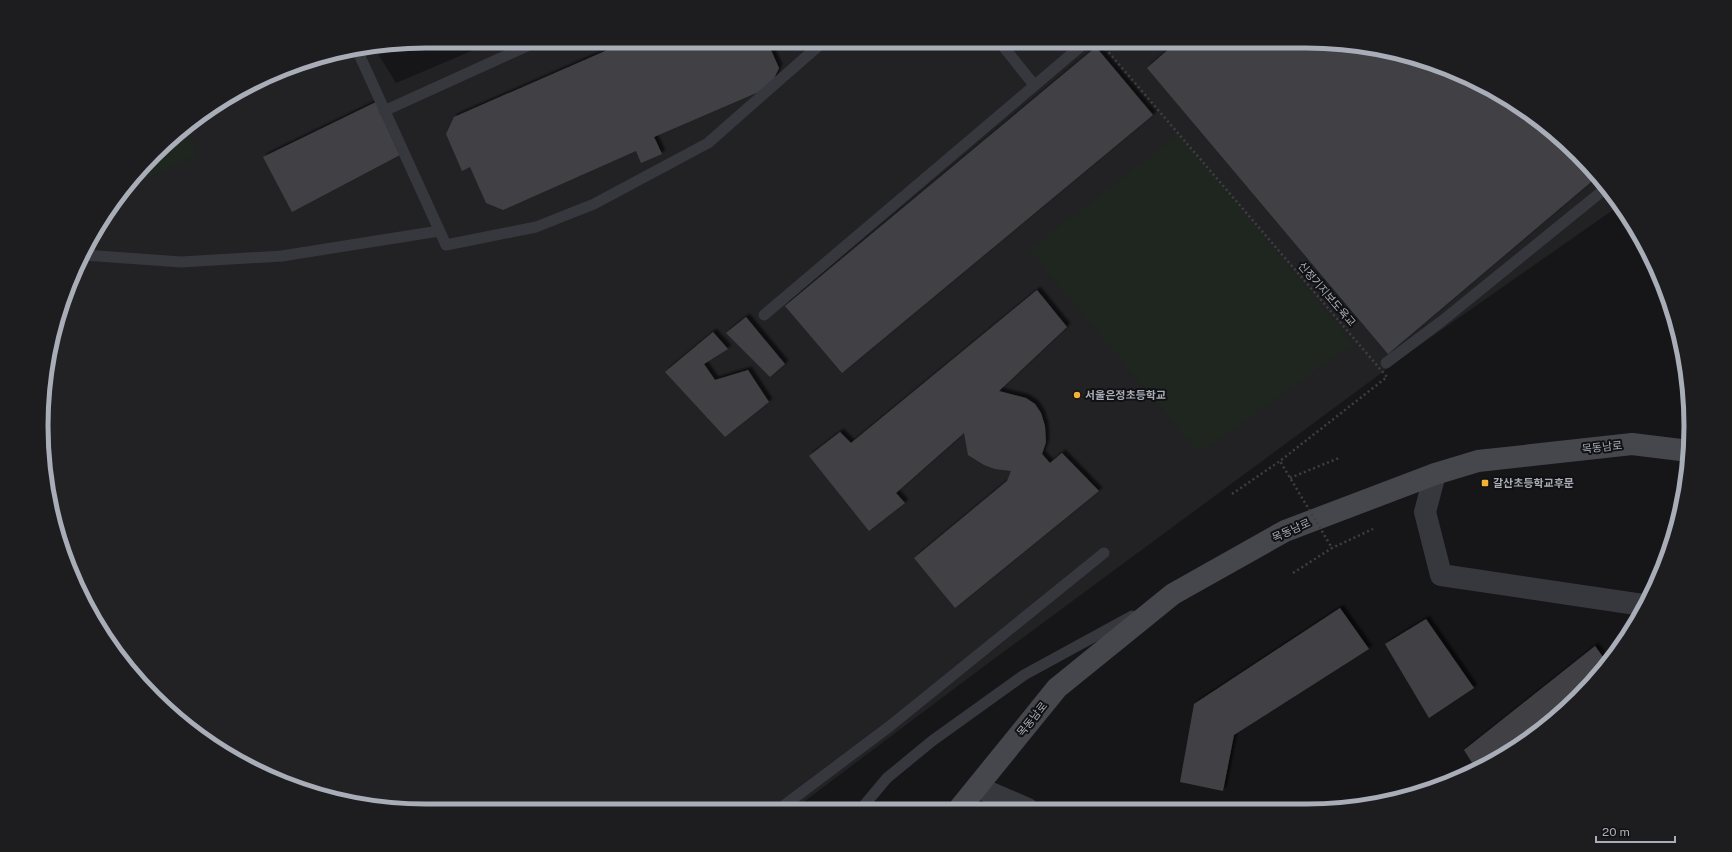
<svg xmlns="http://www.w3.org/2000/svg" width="1732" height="852" font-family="'Public Sans','Noto Sans KR',sans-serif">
	<defs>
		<filter id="shadow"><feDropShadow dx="3.5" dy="-3.5" stdDeviation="1" flood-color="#0009"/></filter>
	</defs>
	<rect width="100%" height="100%" fill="#161618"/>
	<path fill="#222225" d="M495,41H1306L1381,48L1454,70L1520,106L1578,154L1620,205L1403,357L979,670L793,810L426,811L351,804L278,782L172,715L120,660L81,596L44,476L48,351L93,233L136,172L191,121L302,62L375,49L396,83Z"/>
	<path fill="#1e261f" d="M186,126L198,155L124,189L136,172Z
		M1179,134L1353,344L1199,454L1029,250Z"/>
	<path fill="#404145" filter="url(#shadow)" d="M628,41H767L779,68L770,87L654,137L662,154L641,163L636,151L503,210L486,203L470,167L462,171L446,134L454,117Z
		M1178,41H1306L1381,48L1454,70L1520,106L1578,154L1597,177L1388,354L1147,68Z
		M1096,47L1153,115L842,373L785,306Z
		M376,102L400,155L292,212L263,157Z
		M1037,290L1067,327L999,391L1026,398L1035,404L1041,413L1045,426L1046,442L1042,454L1050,463L1062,453L1099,491L955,608L914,558L1007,481L1011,471L995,469L984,465L968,455L964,433L896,493L905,503L869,531L809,456L840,432L851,443Z
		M746,317L785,364L770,377L726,333Z
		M713,332L728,349L704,364L715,380L748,370L769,402L725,437L665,372Z
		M1340,608L1369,649L1234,735L1223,791L1180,782L1194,704Z
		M1426,619L1474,688L1429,718L1385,644Z
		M1595,646L1608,664L1541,731L1476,769L1464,750Z"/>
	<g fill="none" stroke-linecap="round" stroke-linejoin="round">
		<path stroke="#3d3f44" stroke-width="2.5" stroke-dasharray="2 3" stroke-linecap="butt" d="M1290,478L1339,458
			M1232,494L1280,461
			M1293,573L1332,548L1373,529"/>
		<path stroke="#37383d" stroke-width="11" d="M999,41L1034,85
			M358,52L446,245L536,227L594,204L708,143L824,41
			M384,111L538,41
			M84,255L181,262L282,256L439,231
			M764,315L1087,41
			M1386,363L1442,321L1606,188
			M861,809L887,778L932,741L1024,675L1132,616
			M778,810L890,726L1104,553"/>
		<path stroke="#37383d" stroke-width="22" d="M1435,474L1425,512L1441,575L1643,605
			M977,787L1028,809"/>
		<path stroke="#45474d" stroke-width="22" d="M959,809L1057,688L1173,594L1285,531L1435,474L1478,461L1632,444L1689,451"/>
		<path stroke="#3d3f44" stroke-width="2.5" stroke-dasharray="2 3" stroke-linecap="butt" d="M1099,41L1387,377L1280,461L1332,548"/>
	</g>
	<g fill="#f2b134" stroke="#111113" stroke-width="1.5">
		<circle cx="1077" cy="395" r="4"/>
		<rect x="1481" y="479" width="8" height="8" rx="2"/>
	</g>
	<g text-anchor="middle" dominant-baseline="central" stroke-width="4" stroke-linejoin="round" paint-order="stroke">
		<g font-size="11" fill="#a8adb8" stroke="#111113">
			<text transform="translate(1327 294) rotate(49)">신정기지보도육교</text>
			<text transform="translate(1602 447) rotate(-6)">목동남로</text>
			<text transform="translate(1291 530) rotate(-24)">목동남로</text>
			<text transform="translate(1032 719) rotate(-51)">목동남로</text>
		</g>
		<g font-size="11" font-weight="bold" fill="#a8adb8" stroke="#111113" text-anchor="start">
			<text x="1085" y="395">서울은정초등학교</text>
			<text x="1493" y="483">갈산초등학교후문</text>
		</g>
	</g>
	<path d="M0 0H1732V852H0ZM426 48H1306A378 378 0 0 1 1684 426V426A378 378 0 0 1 1306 804H426A378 378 0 0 1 48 426V426A378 378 0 0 1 426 48Z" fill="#1d1d20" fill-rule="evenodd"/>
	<path fill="none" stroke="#a8adb8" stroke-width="5" d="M426 48H1306A378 378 0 0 1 1684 426V426A378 378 0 0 1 1306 804H426A378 378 0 0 1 48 426V426A378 378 0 0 1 426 48Z"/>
	<path d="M1596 836v6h79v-6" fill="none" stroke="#a8adb8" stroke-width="2"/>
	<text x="1602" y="836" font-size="12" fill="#a8adb8" stroke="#111113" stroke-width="3" paint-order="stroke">20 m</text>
</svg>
